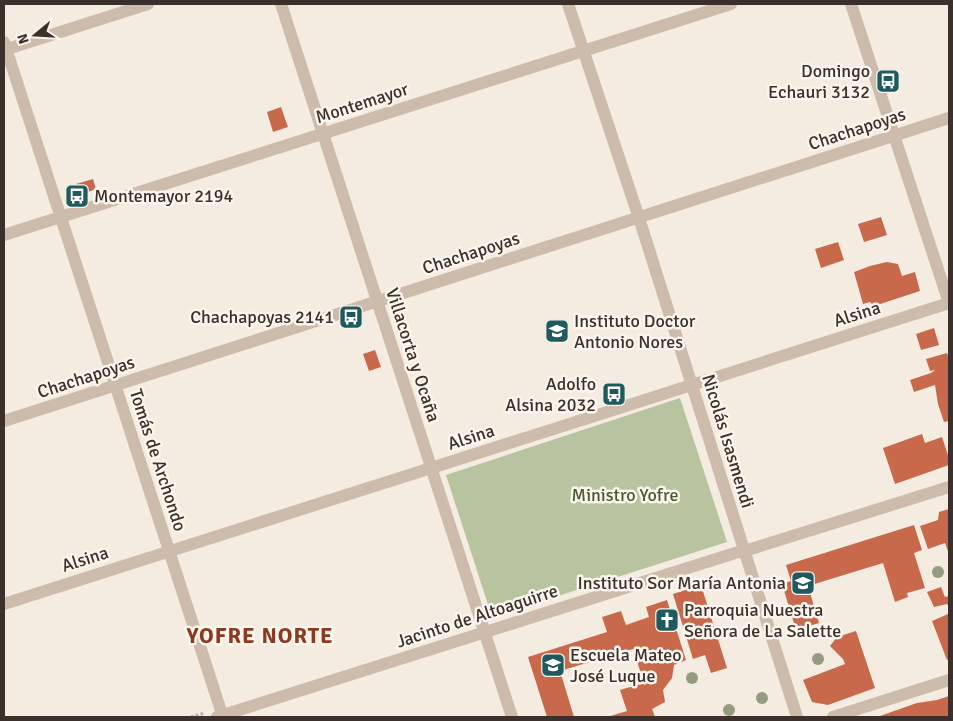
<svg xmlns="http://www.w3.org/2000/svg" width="953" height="721" font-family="Signika,sans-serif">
	<rect width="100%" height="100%" fill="#f4ebe1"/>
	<path fill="#b8c4a0" d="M680,398L727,542L492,617L446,475Z"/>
	<path fill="#c8694b" d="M281,107L288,127L273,132L267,112Z
		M93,179L96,189L80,195L76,184Z
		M881,217L887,235L864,242L858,224Z
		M838,242L844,260L821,268L815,249Z
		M887,262L898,264L902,276L915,272L920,291L874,306L870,302L863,304L854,272L870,266Z
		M934,328L939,345L921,350L916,334Z
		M375,350L381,367L369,371L363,354Z
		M947,353L949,359V386H948L949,421L944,422L938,404L935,385L914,392L910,380L931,373L935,370L930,371L926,359Z
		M922,434L925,443L942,437L949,458V465L895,484L883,448Z
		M949,509V554L945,543L928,549L920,526L938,520L939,512Z
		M914,525L922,550L914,553L925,588L907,593L908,597L895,602L883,563L808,586L819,623L796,630L782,584L791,581L786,565Z
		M701,585L727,668L711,673L705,655L693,659L673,594Z
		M941,587L945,597L949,596V607L947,604L934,607L927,592Z
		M667,600L686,660L674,665L672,678L663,690L665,702L652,709L655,717H607L627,711L620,690L644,683L633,649L560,671L574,717H547L528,657L607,632L602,617L621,611L626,625L649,617L646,607Z
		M948,614L949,618V659L947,660L932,621Z
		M856,631L875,688L828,705L812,702L803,680L845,664L843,659L830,646L837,637Z
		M949,696V717H877L917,703L937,700Z"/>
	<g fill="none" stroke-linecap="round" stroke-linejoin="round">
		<path stroke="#b9a596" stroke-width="3" stroke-dasharray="2.5 2.5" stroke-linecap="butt" d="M191,717L205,713"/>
		<path stroke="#cdbbac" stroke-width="12" d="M281,4L512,717
			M568,4L639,218L797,717
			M851,4L949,303
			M4,42L223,717
			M4,50L148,4
			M4,235L731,4
			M4,421L949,118
			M4,604L949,303
			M217,717L735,553L751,549L949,487
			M833,717L949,680"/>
	</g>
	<g fill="#969b7f">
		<circle cx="938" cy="572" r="6"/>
		<circle cx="818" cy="659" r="6"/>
		<circle cx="692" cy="678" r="6"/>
		<circle cx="762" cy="698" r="6"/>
		<circle cx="729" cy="710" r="6"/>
	</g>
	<defs>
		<g id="bus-square" transform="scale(1.25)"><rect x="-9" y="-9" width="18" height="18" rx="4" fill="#1f5a5e" stroke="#fbf5ee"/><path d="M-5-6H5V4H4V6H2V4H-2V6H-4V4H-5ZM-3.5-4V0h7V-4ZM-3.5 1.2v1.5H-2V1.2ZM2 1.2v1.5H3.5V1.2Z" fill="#fff"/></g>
		<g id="school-square" transform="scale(1.25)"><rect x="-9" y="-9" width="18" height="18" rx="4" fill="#1f5a5e" stroke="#fbf5ee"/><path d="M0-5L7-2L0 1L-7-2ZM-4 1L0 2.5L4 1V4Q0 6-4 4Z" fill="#fff"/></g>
		<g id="church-square" transform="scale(1.25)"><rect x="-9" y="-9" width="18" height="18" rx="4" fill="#1f5a5e" stroke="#fbf5ee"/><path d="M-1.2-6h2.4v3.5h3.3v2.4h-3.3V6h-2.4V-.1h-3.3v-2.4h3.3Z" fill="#fff"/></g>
	</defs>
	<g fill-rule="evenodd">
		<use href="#bus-square" x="888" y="81"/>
		<use href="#bus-square" x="77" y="196"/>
		<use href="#bus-square" x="351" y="317"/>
		<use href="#school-square" x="557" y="331"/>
		<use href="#bus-square" x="614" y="394"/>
		<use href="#school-square" x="803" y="583"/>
		<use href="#church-square" x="667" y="620"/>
		<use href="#school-square" x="553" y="665"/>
	</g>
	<g text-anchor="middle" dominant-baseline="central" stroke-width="5" stroke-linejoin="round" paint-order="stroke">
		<g font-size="18" fill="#3b302b" stroke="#fbf5ee" text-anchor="end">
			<text x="870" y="71">Domingo<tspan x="870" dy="21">Echauri 3132</tspan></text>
			<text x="94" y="196" text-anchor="start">Montemayor 2194</text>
			<text x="334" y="317">Chachapoyas 2141</text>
			<text x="574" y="321" text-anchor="start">Instituto Doctor<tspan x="574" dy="21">Antonio Nores</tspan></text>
			<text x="596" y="384">Adolfo<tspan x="596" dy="21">Alsina 2032</tspan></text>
			<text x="786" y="583">Instituto Sor María Antonia</text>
			<text x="684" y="610" text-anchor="start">Parroquia Nuestra<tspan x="684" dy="21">Señora de La Salette</tspan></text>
			<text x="570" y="655" text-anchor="start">Escuela Mateo<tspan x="570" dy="21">José Luque</tspan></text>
		</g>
		<g font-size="18" fill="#3b302b" stroke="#fbf5ee">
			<text transform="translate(362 103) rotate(-18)">Montemayor</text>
			<text transform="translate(857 129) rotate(-18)">Chachapoyas</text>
			<text transform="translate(471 253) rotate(-18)">Chachapoyas</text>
			<text transform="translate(857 314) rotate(-18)">Alsina</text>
			<text transform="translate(413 355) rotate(72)">Villacorta y Ocaña</text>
			<text transform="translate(86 377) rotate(-18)">Chachapoyas</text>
			<text transform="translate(471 437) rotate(-18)">Alsina</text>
			<text transform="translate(728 441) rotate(73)">Nicolás Isasmendi</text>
			<text transform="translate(158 460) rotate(72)">Tomás de Archondo</text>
			<text transform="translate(85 559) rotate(-18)">Alsina</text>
			<text transform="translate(477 616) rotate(-18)">Jacinto de Altoaguirre</text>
		</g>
		<g font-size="18" fill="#4a5a2e" stroke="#fbf5ee">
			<text x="625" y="495">Ministro Yofre</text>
		</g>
		<g font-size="22" font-weight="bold" letter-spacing="1" fill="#8c3b22" stroke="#fbf5ee">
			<text x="260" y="635">YOFRE NORTE</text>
		</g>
	</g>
	<rect width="953" height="721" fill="none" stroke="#3b302b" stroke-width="10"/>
	<g transform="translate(35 35) rotate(252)" stroke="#fbf5ee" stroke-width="4" paint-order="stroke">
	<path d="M0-4L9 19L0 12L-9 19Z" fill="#3b302b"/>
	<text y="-8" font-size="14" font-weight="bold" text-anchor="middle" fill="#3b302b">N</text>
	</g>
</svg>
